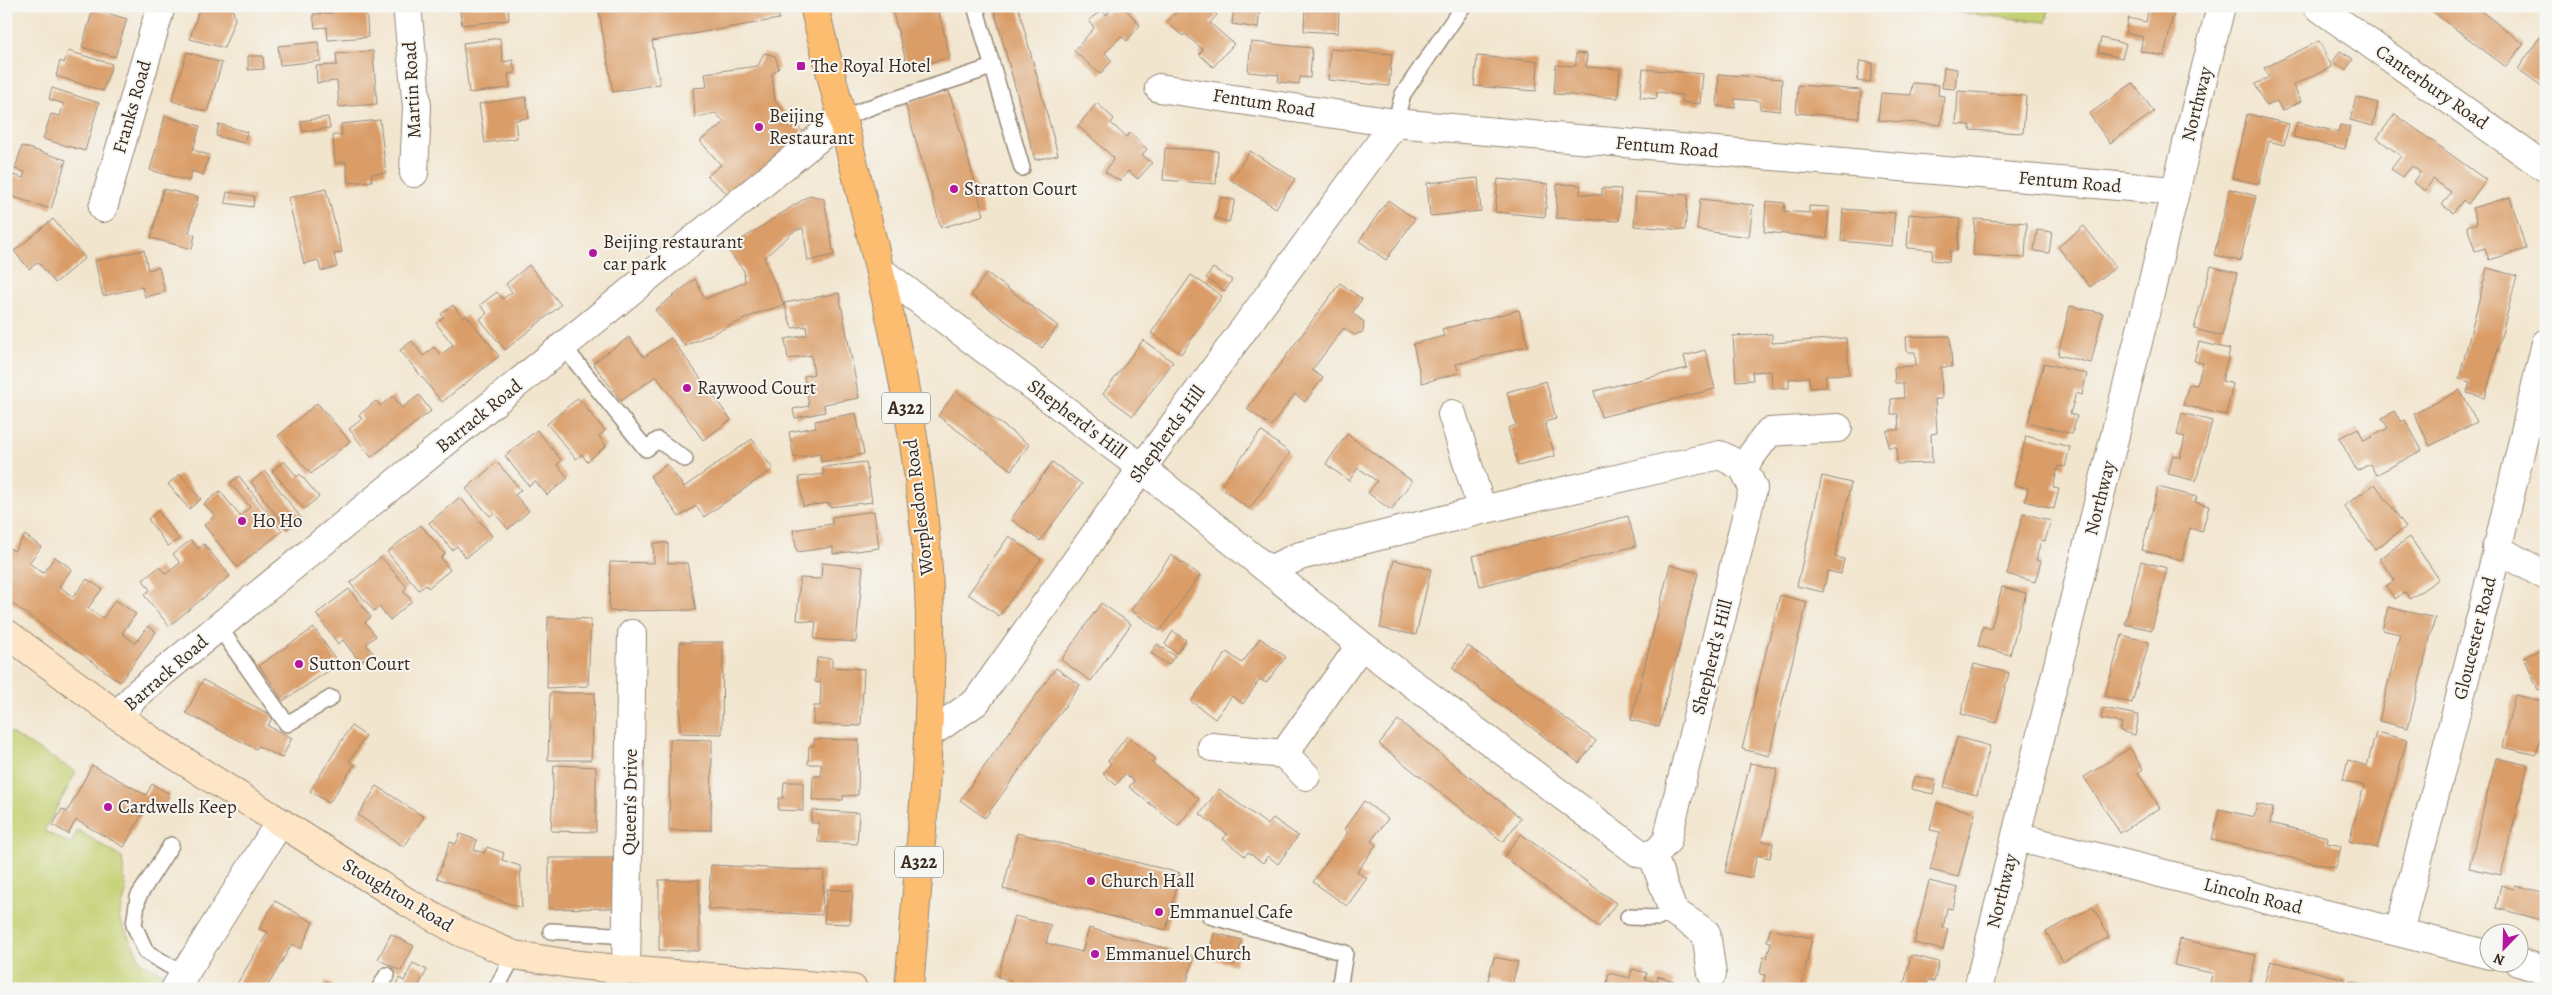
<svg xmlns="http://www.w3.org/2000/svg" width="2552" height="995" font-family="Alegreya,serif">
	<rect width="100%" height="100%" fill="#f6f6f2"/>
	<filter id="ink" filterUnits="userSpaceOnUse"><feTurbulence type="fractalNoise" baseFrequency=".02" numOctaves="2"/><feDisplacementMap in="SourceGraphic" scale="10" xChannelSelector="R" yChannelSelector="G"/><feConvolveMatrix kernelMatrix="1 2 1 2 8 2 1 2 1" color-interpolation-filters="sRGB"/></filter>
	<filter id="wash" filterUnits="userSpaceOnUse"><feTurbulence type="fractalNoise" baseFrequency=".0096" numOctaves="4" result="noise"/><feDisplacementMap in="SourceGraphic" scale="20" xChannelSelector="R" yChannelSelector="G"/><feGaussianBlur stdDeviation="1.12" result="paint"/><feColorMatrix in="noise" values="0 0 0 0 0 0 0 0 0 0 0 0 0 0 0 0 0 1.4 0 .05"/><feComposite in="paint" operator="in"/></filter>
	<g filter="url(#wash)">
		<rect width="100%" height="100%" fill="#f2e5ce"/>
		<path fill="#c4d072" stroke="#807d48" d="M1894,6H2050L2046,22Z
			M9,732L76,772L44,831L71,844L78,830L122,858L126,892L119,918L142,963L173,977L163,989H6V736Z"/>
		<g id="blocks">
			<path fill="#da9d68" d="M200,6H232L235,19L224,48L190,39Z
				M331,6H366L368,37L328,40L327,27L315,28L313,14L332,13Z
				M459,6L508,7L509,20L462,25Z
				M598,6H777L779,19L652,41L660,84L613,92Z
				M891,6H937L950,57L908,68Z
				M993,6H1018L1058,155L1035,160Z
				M1114,6H1123L1140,25L1127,41L1121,36L1105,53L1112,61L1100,74L1074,51L1094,28L1089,20L1102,10L1106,15Z
				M1182,6H1208L1217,15L1210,23L1234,44L1213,67L1199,54L1203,50L1185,34L1183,36L1167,22Z
				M1234,6H1260L1258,28L1232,24Z
				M1305,6L1339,8L1338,33L1304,31Z
				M2149,6H2175L2164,56L2140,51L2143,37L2125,33L2128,18L2146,22Z
				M2425,6H2478L2477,8L2524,44L2506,67Z
				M93,9L127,19L115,57L82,47Z
				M2540,37L2546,42V89L2518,69Z
				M500,38L503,62L513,60L515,73L508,74L510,88L469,93L463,43Z
				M2101,38L2126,44L2122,58L2098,52Z
				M2319,41L2332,67L2293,85L2301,101L2282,111L2277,101L2266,106L2255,84L2269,77L2264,68Z
				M318,42L321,61L280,65L278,46Z
				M1251,42L1312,48L1310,78L1300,77L1299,84L1278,82L1279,75L1248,72Z
				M1330,49L1392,54L1389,86L1328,80Z
				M68,51L112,64L103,91L56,76L60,61L64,63Z
				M373,51L377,104L339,107L337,81L317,83L316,66L337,65L336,54Z
				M2340,51L2353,59L2346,70L2333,62Z
				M187,52L222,63L207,112L172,101Z
				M764,53L775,56L779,68L772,74L775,101L803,132L799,142L755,178L749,176L729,195L707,176L721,165L700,141L725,122L715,113L695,118L693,88L707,87L705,73L758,66Z
				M1576,53L1587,54L1586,67L1620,69L1618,98L1554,94L1556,65L1576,66Z
				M248,56H263L264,69L248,70Z
				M1477,56L1538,61L1536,91L1474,86Z
				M1860,61L1873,63L1870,83L1857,81Z
				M1944,67L1957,69L1955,89L1942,88Z
				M1643,69L1703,74L1700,104L1682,102V95L1657,92L1656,99L1640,97Z
				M1719,74L1782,79L1780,111L1760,109V101L1735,99V108L1717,106Z
				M1912,83L1939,85L1938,95L1944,96L1941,125L1878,120L1881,93L1911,95Z
				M2133,83L2154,112L2110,143L2089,114Z
				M1798,85L1861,90L1859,118L1796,113Z
				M52,88L99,103L85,151L43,139L51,114L60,116L64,104L49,99Z
				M949,91L984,215L941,228L905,103Z
				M1958,91L2026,96L2023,133L1970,130V125L1956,124Z
				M526,97L529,118L515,120L517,138L485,143L479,104Z
				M2356,97L2378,103L2373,126L2350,120Z
				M1097,103L1114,119L1111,123L1126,137L1130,133L1147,149L1142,155L1152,163L1138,179L1128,171L1120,181L1105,172L1114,158L1078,126Z
				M2247,114L2289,124L2284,145L2269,141L2259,184L2232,178Z
				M2395,114L2486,180L2468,204L2463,200L2453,213L2442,205L2451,192L2433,179L2425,191L2413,182L2420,172L2412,166L2403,177L2391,169L2401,156L2377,138Z
				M165,116L200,126L193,150L209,155L203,175L192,171L189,181L150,170Z
				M328,117L330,128L303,132L301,121Z
				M380,120L386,173L371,174L372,181L348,183L346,162L335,163L333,135H342L341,124Z
				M2297,122L2338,132L2340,125L2350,127L2345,149L2293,137Z
				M219,124L247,132L244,143L216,136Z
				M22,146L66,160L51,209L7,195L13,175L23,178L25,172L15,169Z
				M1165,148L1218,151L1216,184L1163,180Z
				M1250,151L1295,179L1276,208L1231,180Z
				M1478,178L1481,211L1430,216L1427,183Z
				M1498,179L1548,184L1545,217L1495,212Z
				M1557,184L1581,185L1580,194L1602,195V188L1621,189L1619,221L1556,218Z
				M163,189L198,197L189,233L195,235L192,249L151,238Z
				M326,189L342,252L334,254L337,267L321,271L318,260L304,264L288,198Z
				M2230,189L2256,196L2240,261L2214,255Z
				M227,192L254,196L253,207L225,203Z
				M1636,192L1688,195L1685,230L1634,226Z
				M810,195L824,199L834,255L808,261L803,228L794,231L764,258L784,305L758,313L685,346L655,310L695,279L705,299L745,282L744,271L727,249Z
				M1221,197L1235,200L1229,222L1215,218Z
				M2510,197L2526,249L2489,260L2485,248L2475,251L2467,226L2477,223L2472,208Z
				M1700,199L1753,205L1749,237L1697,230Z
				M1388,200L1415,219L1386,260L1359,241Z
				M1766,201L1785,203L1784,211L1809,213V206L1829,207L1827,238L1764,232Z
				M1843,209L1895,213L1892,246L1841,241Z
				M1909,214L1960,219L1957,251H1950L1949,262L1932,260L1933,250L1907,248Z
				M53,219L85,258L55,283L38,262L29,269L14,251Z
				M1975,219L2027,223L2025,258L1973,255Z
				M2084,226L2116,267L2090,287L2058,247Z
				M2037,230L2052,232L2049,253L2034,251Z
				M144,250L148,270L159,267L165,292L145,297L142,287L103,296L95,261Z
				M529,265L561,305L505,350L480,319L487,313L480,305L497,292L503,299L512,292L506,284Z
				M2211,266L2237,273L2222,336L2194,329Z
				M1213,268L1232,280L1225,291L1206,278Z
				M2487,268L2517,276L2485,398L2467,393L2470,382L2459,379Z
				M987,273L1058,326L1042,348L971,295Z
				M1191,275L1222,296L1181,354L1151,333Z
				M1340,283L1362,299L1352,313L1364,322L1363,332L1354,335L1344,328L1312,370L1323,378L1305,402L1295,394L1271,426L1247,409Z
				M839,293L859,398L824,404L825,412L795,418L793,409L809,406L804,376L814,374L811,355L788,359L785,339L807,335L806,326L792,328L784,303Z
				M453,305L463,318L466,315L499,356L442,402L400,350L412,341L423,356L434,347L441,355L453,345L436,323L444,317L441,314Z
				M2070,306L2103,313L2091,363L2058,355Z
				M1519,310L1528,346L1456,364L1459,373L1422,383L1413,344L1444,336L1442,329Z
				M1772,334V343L1846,338L1849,374L1826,375V387L1810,388L1809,377L1789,379V388H1772L1771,371L1752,372L1753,380L1736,381L1733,336Z
				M1950,336L1952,367H1941L1942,399H1935L1937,433L1931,434L1932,463L1897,464V447H1888L1887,430H1899L1898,414H1891V399L1904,398L1903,383H1895L1894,367L1916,366L1915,352H1907L1906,337Z
				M629,337L644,357L671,338L731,420L703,440L656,376L621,401L593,363Z
				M1143,340L1173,362L1133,416L1103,394Z
				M2199,342L2230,349L2222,381L2233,384L2226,415L2183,405L2189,384L2197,385L2203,363L2194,361Z
				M1705,350L1715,389L1601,417L1594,391L1687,368L1684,356Z
				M2044,363L2087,374L2082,395L2076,393L2070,414L2077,416L2072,434L2028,422Z
				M1546,381L1556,419L1545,422L1555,456L1518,466L1508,428L1516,425L1507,392Z
				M2460,390L2477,422L2430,446L2414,414Z
				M956,391L1030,445L1011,470L938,416Z
				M419,395L431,411L371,457L349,429L362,419L359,415L376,401L380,406L393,396L402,408Z
				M578,398L605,431L599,436L606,446L587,462L582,454L576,459L547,424Z
				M317,403L350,441L311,474L278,436Z
				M2394,411L2401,422L2405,420L2422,450L2376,475L2370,464L2357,471L2339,438L2358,428L2364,441L2388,428L2382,418Z
				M856,413L864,454L821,462L820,454L794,458L789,432L816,427L815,421Z
				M2182,413L2212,421L2196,481L2168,474L2173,455L2180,458L2185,437L2177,435Z
				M537,430L562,461L557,464L568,478L547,495L535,481L529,486L505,456Z
				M1261,431L1290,453L1249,509L1220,487Z
				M1347,434L1412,481L1391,510L1368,493L1377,481L1358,468L1349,481L1326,464Z
				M2026,436L2070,447L2065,467L2058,466L2053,488L2059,489L2054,509L2025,501L2028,488L2014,485Z
				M752,439L773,469L704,517L696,506L679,517L650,476L667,464L684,487Z
				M284,461L297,477L300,474L319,497L304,509L272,471Z
				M497,462L521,490L515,495L529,511L508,529L494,513L490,516L466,489Z
				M866,462L872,502L830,507V503L803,506L799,477L824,474L823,467Z
				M1052,462L1082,484L1040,541L1011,519Z
				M265,471L301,518L287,529L251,482Z
				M180,474L201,499L189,509L168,484Z
				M239,476L282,531L237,567L204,525L215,516L204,504L220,491L240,516L250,507L230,483Z
				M1822,476L1851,483L1835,557L1844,559L1841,574L1828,571L1823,592L1797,586Z
				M2375,484L2406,527L2375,549L2344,506Z
				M2158,487L2197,497L2195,502L2209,506L2202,532L2190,528L2182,560L2142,550Z
				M460,497L492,536L466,558L457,546L452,550L429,523Z
				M158,511L179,539L168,546L148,519Z
				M874,511L879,548L833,554V547L797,552L793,530L832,524V517Z
				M2023,513L2051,521L2045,541L2041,540L2036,560L2041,561L2035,582L2007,574Z
				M1628,516L1636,546L1480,586L1473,556Z
				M421,525L445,554L441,558L450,570L428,588L426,585L419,590L387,552Z
				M25,535L41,547L29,563L43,573L55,557L72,569L59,586L73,597L87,579L102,589L88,608L103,618L115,600L136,614L122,633L135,643L148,626L156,632L120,682L6,599V546L14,551Z
				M1009,536L1041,559L999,616L968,594Z
				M2410,537L2439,579L2410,599L2405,592L2395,599L2386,586L2395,580L2379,559Z
				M191,540L198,549L204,544L230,576L169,626L144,595L150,590L143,580L159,567L166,574L180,563L173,554Z
				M653,543H668V563H687L696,610L609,611L610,562L654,563Z
				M1171,555L1200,575L1160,631L1131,610Z
				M381,557L407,587L403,591L412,601L390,620L379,607L374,611L350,583Z
				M1394,560L1431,569L1416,635L1380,628Z
				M2141,561L2167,568L2152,630L2125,624Z
				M822,563L863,567L856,642L814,639L816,622L797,620L800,578L821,579Z
				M1670,565L1698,573L1659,727L1631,720Z
				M2002,587L2026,593L2010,655L1978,646L1983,626L1991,629Z
				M349,589L371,617L365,622L376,636L366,644L373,653L360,662L343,640L338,644L316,614Z
				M1780,595L1807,602L1769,756L1742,749Z
				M1101,603L1131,624L1091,681L1061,660Z
				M2388,607L2435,618L2408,728L2379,721L2400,634L2382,630Z
				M548,617L591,619L588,686L547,688Z
				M314,628L339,664L283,701L259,665Z
				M1173,631L1186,640L1177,653L1165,644Z
				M2122,635L2149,642L2132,703L2105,696Z
				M1260,638L1286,657L1266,683L1260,679L1243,704L1232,696L1215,719L1191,701L1227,652L1242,663Z
				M680,642H723L722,734L680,733Z
				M1157,644L1175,656L1168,665L1151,653Z
				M1468,646L1596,741L1579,763L1452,668Z
				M2546,648V687L2538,690L2524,657Z
				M817,658H832V667L864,669L861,726L813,724L814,706H820L821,683L815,682Z
				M1974,664L2009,673L1996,723L1961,714Z
				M1056,668L1080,685L985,818L960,800Z
				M203,680L273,716L268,726L292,738L282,758L258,746L256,749L186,713Z
				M550,693H595L591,760H548Z
				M2515,695L2546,702V712L2536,755L2502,747Z
				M2103,708L2139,715L2135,735L2120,731L2122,723L2101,719Z
				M1398,720L1521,818L1503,842L1379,744Z
				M351,726L366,736L349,761L355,764L329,803L310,791Z
				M2376,732L2407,740L2377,848L2349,841L2364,786L2343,780L2348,760L2367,766Z
				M1127,736L1155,758L1152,763L1199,799L1178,826L1129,787L1134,781L1125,774L1116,785L1103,774L1111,763L1108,761Z
				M1957,737L1990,746L1977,795L1944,787Z
				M670,739L712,740L711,830H669Z
				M814,739L859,740L858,795L843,796V800H812L813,776H821V764H808L809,746H814Z
				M2130,748L2143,769L2138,773L2160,808L2120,833L2084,777Z
				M2496,758L2528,765L2501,875L2469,868Z
				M1750,763L1778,769L1761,841L1773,843L1770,858L1757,855L1752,878L1725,872Z
				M92,765L146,795L152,784L170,794L162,810L147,805L124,847L76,820L68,834L53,825L62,809L67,812Z
				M554,765L596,767V832L551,831Z
				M1914,776L1936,781L1933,794L1911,789Z
				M784,782H803V811L778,810L779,798H783Z
				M377,786L424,817L404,847L358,815Z
				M1219,789L1268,825L1273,818L1298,836L1278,864L1268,856L1263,863L1248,852L1245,856L1223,839L1227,834L1200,814Z
				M1364,801L1388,819L1371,841L1376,845L1357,872L1367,878L1347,906L1313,882L1348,832L1344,829Z
				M1937,803L1975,813L1958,877L1930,870L1940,832L1930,830Z
				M2257,804L2273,808L2270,823L2328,837L2327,843L2341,846L2336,868L2212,840L2219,809L2254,817Z
				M812,810L859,813L857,844L818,842L819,823H811Z
				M1017,833L1180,873L1166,930L1003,889Z
				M460,834L477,840L474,850L484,853L487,847L504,853L502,860L520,866L522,908L437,878L450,842L456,844Z
				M1521,834L1616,903L1599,927L1504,857Z
				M549,858H613L614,908L549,909Z
				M711,865L824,871L822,915L708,909Z
				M659,880H699V951L659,950Z
				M1929,881L1958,888L1953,909L1947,908L1943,928L1948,929L1943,950L1914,943Z
				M2501,885L2514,889L2515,885L2546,893V921L2496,908Z
				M827,889L853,891L850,924L824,923Z
				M275,901L313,922L301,949L292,944L266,989H234L268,932L259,929Z
				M2093,907L2109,937L2063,962L2046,932Z
				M1014,916L1051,925L1046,943L1082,952L1089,928L1194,956L1185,989H1009L1011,980L998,977Z
				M1770,929L1812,938L1801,989H1762L1765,975L1760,974L1763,957L1767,958L1771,942L1767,941Z
				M1214,933L1242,940L1235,965L1208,958Z
				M391,934L414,946L401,971L378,959Z
				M2180,939L2256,955L2248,989H2225L2210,985L2212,973L2174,965Z
				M1911,955L1939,962L1934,982L1928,980L1926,989H1903Z
				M1494,957L1518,962L1511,989L1487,984Z
				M2270,961L2346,979L2343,989H2263Z
				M413,963L427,970L417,989H394L399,978L404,981Z
				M1632,969L1647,973L1645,979L1657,982L1658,976L1674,981L1672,989H1606L1609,973L1630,978Z
				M326,981L339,989H322Z
				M2350,982L2377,988V989H2348Z"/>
		</g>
	</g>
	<g filter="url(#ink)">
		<use href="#blocks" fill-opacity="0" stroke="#968876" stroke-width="1"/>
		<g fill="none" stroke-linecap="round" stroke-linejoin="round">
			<g stroke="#968876" stroke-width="18">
				<path id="lane" d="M975,6L1022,168
					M843,118L871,107L992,67
					M1395,123L1403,94L1463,6
					M563,346L646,449L658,440L685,459
					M219,627L287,724L331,698
					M171,845L138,897L134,925L146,952L185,975
					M1210,916L1345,953L1339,989
					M1628,917L1658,918L1673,911
					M551,931L627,936
					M379,989L387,975
					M496,989L514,955"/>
			</g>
			<g stroke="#968876" stroke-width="30">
				<path id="street" d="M407,6L417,107L414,173
					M2317,6L2546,168
					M1159,88L1395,123L2175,191
					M103,208L161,6
					M882,272L1142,468L1361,645L1639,853L1653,856
					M1452,414L1482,510
					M1743,467L1769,432L1838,428
					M2496,548L2546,576
					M1269,570L1300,556L1482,510L1720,455L1743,467L1753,488L1667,841L1653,856
					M117,716L140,691L843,118
					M929,734L976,702L1142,468L1395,123
					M1212,747L1284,754
					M1306,776L1284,754L1361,645
					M2016,837L2490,955
					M1653,856L1673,911L1706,933L1712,974
					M2399,932L2485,601L2546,343
					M2519,962L2546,971
					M626,970L632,634
					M175,989L280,822
					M1978,989L2221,6"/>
			</g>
			<g stroke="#968876" stroke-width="30">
				<path id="secondary" d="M6,633L151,740L280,822L407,902L460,932L514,955L571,964L626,970L853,989"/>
			</g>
			<g stroke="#968876" stroke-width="30">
				<path id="primary" d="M814,6C860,197 920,392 929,589C935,723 919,856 909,989"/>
			</g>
			<use href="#lane" stroke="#fff" stroke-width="15"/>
			<use href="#street" stroke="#fff" stroke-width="28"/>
			<use href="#secondary" stroke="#fee5c5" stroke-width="28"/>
			<use href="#primary" stroke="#fcbd6f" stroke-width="28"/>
		</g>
	</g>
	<g fill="#b5179e" stroke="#f6f6f2" stroke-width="2">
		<rect x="796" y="61" width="10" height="10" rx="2.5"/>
		<circle cx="759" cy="127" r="5"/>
		<circle cx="954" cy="189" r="5"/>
		<circle cx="593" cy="253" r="5"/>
		<circle cx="687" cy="388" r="5"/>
		<circle cx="242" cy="521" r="5"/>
		<circle cx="299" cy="664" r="5"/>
		<circle cx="108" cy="807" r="5"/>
		<circle cx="1091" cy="881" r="5"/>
		<circle cx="1159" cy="912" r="5"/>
		<circle cx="1095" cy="954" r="5"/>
	</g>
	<g text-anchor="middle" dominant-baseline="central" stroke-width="4" stroke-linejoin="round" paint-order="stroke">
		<g fill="#f6f6f2" stroke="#73675e" stroke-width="1">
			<rect x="882" y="392.5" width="48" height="31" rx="4"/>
			<rect x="895" y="846.5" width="48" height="31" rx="4"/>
		</g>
		<g font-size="18" font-weight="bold" fill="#3b2a1e">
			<text x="906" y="408">A322</text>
			<text x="919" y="862">A322</text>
		</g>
		<g font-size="19" fill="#3b2a1e" stroke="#f6f6f2" text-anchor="start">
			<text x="811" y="66">The Royal Hotel</text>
			<text x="769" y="116">Beijing<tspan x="769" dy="22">Restaurant</tspan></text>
			<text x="964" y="189">Stratton Court</text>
			<text x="603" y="242">Beijing restaurant<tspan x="603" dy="22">car park</tspan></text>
			<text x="697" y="388">Raywood Court</text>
			<text x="252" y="521">Ho Ho</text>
			<text x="309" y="664">Sutton Court</text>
			<text x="118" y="807">Cardwells Keep</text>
			<text x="1101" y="881">Church Hall</text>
			<text x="1169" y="912">Emmanuel Cafe</text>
			<text x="1105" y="954">Emmanuel Church</text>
		</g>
		<g font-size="19" fill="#3b2a1e" stroke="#f6f6f2">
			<text transform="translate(2432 87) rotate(35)">Canterbury Road</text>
			<text transform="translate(412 90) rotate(-93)">Martin Road</text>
			<text transform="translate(1264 103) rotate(9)">Fentum Road</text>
			<text transform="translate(2197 104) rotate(-76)">Northway</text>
			<text transform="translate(132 107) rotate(-74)">Franks Road</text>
			<text transform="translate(1667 147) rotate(5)">Fentum Road</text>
			<text transform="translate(2070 182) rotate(5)">Fentum Road</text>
			<text transform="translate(479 416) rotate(-39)">Barrack Road</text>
			<text transform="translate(1077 419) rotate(37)">Shepherd's Hill</text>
			<text transform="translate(1167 434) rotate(-54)">Shepherds Hill</text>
			<text transform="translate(2100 498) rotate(-76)">Northway</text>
			<text transform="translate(919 507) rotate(-97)">Worplesdon Road</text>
			<text transform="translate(2475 638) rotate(-76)">Gloucester Road</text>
			<text transform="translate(1712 657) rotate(-76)">Shepherd's Hill</text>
			<text transform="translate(166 673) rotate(-41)">Barrack Road</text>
			<text transform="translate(630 802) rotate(-89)">Queen's Drive</text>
			<text transform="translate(2002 891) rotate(-76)">Northway</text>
			<text transform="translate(398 895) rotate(31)">Stoughton Road</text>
			<text transform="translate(2253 896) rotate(14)">Lincoln Road</text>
		</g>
	</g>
	<rect width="2552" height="995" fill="none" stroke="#f6f6f2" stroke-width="25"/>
	<g transform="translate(2504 948) rotate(203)"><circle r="24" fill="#f6f6f2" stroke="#aba49d"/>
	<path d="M0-4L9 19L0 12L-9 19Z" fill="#b5179e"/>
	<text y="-8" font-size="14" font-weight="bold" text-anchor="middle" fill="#3b2a1e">N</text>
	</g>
</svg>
